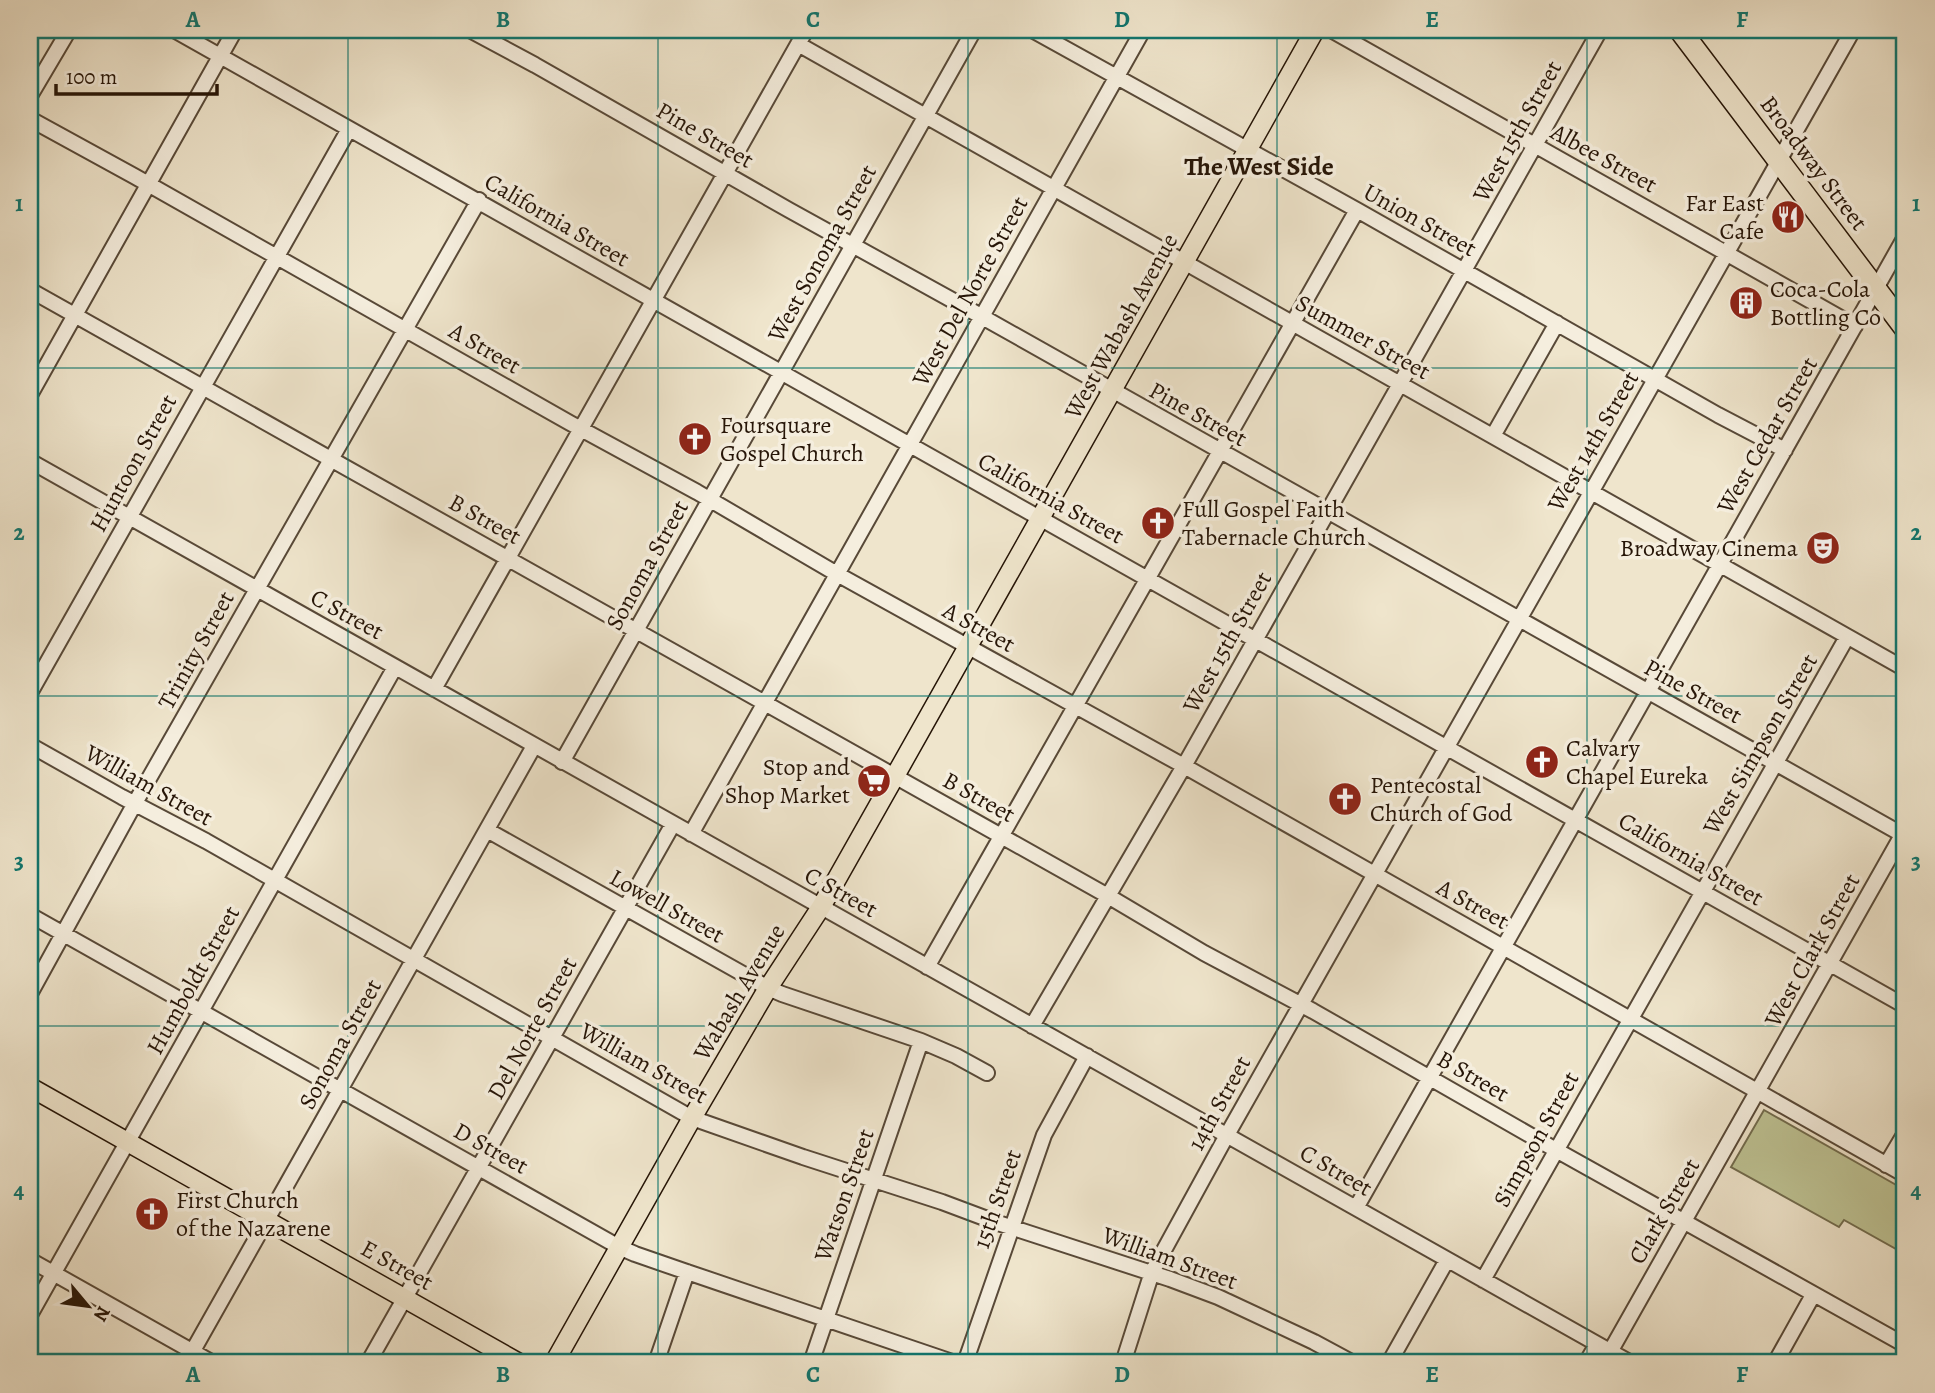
<svg xmlns="http://www.w3.org/2000/svg" width="1935" height="1393" font-family="Alegreya,serif">
	<rect width="100%" height="100%" fill="#efe5cc"/>
	<filter id="stains"><feTurbulence type="fractalNoise" baseFrequency=".00286" numOctaves="4"/><feColorMatrix values="0 0 0 0 .2 0 0 0 0 .09 0 0 0 0 .02 0 0 0 .5 -.17"/></filter>
	<radialGradient id="worn" r=".72"><stop offset=".6" stop-color="#630" stop-opacity="0"/><stop offset="1" stop-color="#630" stop-opacity=".3"/></radialGradient>
	<path fill="#bec394" stroke="#726c4e" stroke-width="2" d="M1764,1110L1905,1190V1254L1844,1220L1839,1227L1731,1167Z"/>
	<g fill="none" stroke-linecap="round" stroke-linejoin="round">
		<g stroke="#584938" stroke-width="18">
			<path id="minor" d="M174,30L1905,1006
				M470,30L535,65L789,210L970,310L1905,836
				M1032,30L1357,210L1718,415L1785,450
				M1331,30L1855,326
				M798,44L1905,669
				M30,96L69,30
				M30,119L134,176L570,423L697,492L837,574L1184,766L1905,1175
				M30,290L1108,896L1204,953L1313,1011L1556,1150L1905,1345
				M30,395L235,30
				M1493,436L1557,323
				M30,461L1631,1363
				M434,689L806,30
				M30,693L349,129
				M30,745L122,797L206,841L692,1118L803,1157L942,1202L998,1223L1170,1279L1218,1297L1314,1342L1353,1363
				M562,762L974,30
				M487,830L768,988L782,994L921,1041L956,1056L987,1073
				M691,834L1143,30
				M30,915L619,1247L635,1254L687,1272L955,1363
				M927,967L1357,210
				M30,994L135,803L479,200
				M1032,1026L1184,766L1600,30
				M1886,1165L1905,1133
				M1356,1208L1905,237
				M30,1260L213,1363
				M1483,1280L1847,637
				M30,1315L395,667
				M1610,1352L1905,830
				M186,1363L534,746
				M368,1363L673,824
				M656,1363L687,1272
				M811,1363L921,1041
				M965,1363L1044,1135L1087,1056
				M1123,1363L1152,1272L1227,1135L1853,30
				M1389,1363L1447,1260
				M1586,1363L1597,1344
				M1775,1363L1813,1295"/>
		</g>
		<g stroke="#261507" stroke-width="21">
			<path id="major" d="M30,1087L519,1363
				M554,1363L692,1118L768,988L821,907L895,776L1315,30"/>
		</g>
		<g stroke="#261507" stroke-width="24">
			<path id="highway" d="M1680,30L1905,328"/>
		</g>
		<use href="#minor" stroke="#f5eede" stroke-width="14"/>
		<use href="#major" stroke="#efe5cc" stroke-width="18"/>
		<use href="#highway" stroke="#efe5cc" stroke-width="21"/>
	</g>
	<path fill="none" stroke="#0f766e" stroke-width="2" stroke-opacity="0.55" d="M348,30V1363M658,30V1363M968,30V1363M1277,30V1363M1587,30V1363M30,368H1905M30,696H1905M30,1026H1905"/>
	<defs>
		<g id="restaurant-disc" transform="scale(1.75)"><circle r="9.5" fill="#8f2418" stroke="#f5eede"/><path d="M-5-6h1v4h1v-4h1v4h1v-4h1v5L-1.5 .5V6h-2V.5L-5-1ZM5-6V6H3V1.5H1.5Q1.5-4 5-6Z" fill="#fff"/></g>
		<g id="building-disc" transform="scale(1.75)"><circle r="9.5" fill="#8f2418" stroke="#f5eede"/><path d="M-4-6H4V6H1V3H-1V6H-4ZM-2.5-4.3h1.7v1.8h-1.7ZM.8-4.3h1.7v1.8H.8ZM-2.5-1h1.7V.8h-1.7ZM.8-1h1.7V.8H.8Z" fill="#fff"/></g>
		<g id="church-disc" transform="scale(1.75)"><circle r="9.5" fill="#8f2418" stroke="#f5eede"/><path d="M-1.2-6h2.4v3.5h3.3v2.4h-3.3V6h-2.4V-.1h-3.3v-2.4h3.3Z" fill="#fff"/></g>
		<g id="theatre-disc" transform="scale(1.75)"><circle r="9.5" fill="#8f2418" stroke="#f5eede"/><path d="M-5-5.5Q0-4 5-5.5V0Q5 5 0 6Q-5 5-5 0ZM-3.3-2.5H-1v1.5H-3.3ZM1-2.5H3.3v1.5H1ZM-2.8 1Q0 5.5 2.8 1Z" fill="#fff"/></g>
		<g id="supermarket-disc" transform="scale(1.75)"><circle r="9.5" fill="#8f2418" stroke="#f5eede"/><path d="M-6-5.5h2.5l.6 2H6L4.5 2H-2.5L-4.4-4H-6ZM-1.5 3.2a1.3 1.3 0 1 0 .1 0ZM3 3.2a1.3 1.3 0 1 0 .1 0Z" fill="#fff"/></g>
	</defs>
	<g fill-rule="evenodd">
		<use href="#restaurant-disc" x="1788" y="217"/>
		<use href="#building-disc" x="1746" y="303"/>
		<use href="#church-disc" x="695" y="439"/>
		<use href="#church-disc" x="1158" y="523"/>
		<use href="#theatre-disc" x="1823" y="548"/>
		<use href="#church-disc" x="1542" y="762"/>
		<use href="#supermarket-disc" x="874" y="781"/>
		<use href="#church-disc" x="1345" y="799"/>
		<use href="#church-disc" x="152" y="1214"/>
	</g>
	<g text-anchor="middle" dominant-baseline="central" stroke-width="7" stroke-linejoin="round" paint-order="stroke">
		<g font-size="24" fill="#261507" stroke="#f5eede">
			<text transform="translate(1517 131) rotate(-61)">West 15th Street</text>
			<text transform="translate(705 135) rotate(30)">Pine Street</text>
			<text transform="translate(1604 158) rotate(29)">Albee Street</text>
			<text transform="translate(1814 163) rotate(53)">Broadway Street</text>
			<text transform="translate(557 220) rotate(30)">California Street</text>
			<text transform="translate(1420 220) rotate(29)">Union Street</text>
			<text transform="translate(822 253) rotate(-61)">West Sonoma Street</text>
			<text transform="translate(970 291) rotate(-61)">West Del Norte Street</text>
			<text transform="translate(1121 326) rotate(-61)">West Wabash Avenue</text>
			<text transform="translate(1363 337) rotate(29)">Summer Street</text>
			<text transform="translate(485 348) rotate(30)">A Street</text>
			<text transform="translate(1198 414) rotate(29)">Pine Street</text>
			<text transform="translate(1767 435) rotate(-60)">West Cedar Street</text>
			<text transform="translate(1593 441) rotate(-60)">West 14th Street</text>
			<text transform="translate(133 463) rotate(-61)">Huntoon Street</text>
			<text transform="translate(1051 498) rotate(29)">California Street</text>
			<text transform="translate(485 519) rotate(29)">B Street</text>
			<text transform="translate(647 565) rotate(-61)">Sonoma Street</text>
			<text transform="translate(347 614) rotate(29)">C Street</text>
			<text transform="translate(979 627) rotate(29)">A Street</text>
			<text transform="translate(1227 642) rotate(-61)">West 15th Street</text>
			<text transform="translate(196 650) rotate(-61)">Trinity Street</text>
			<text transform="translate(1693 691) rotate(29)">Pine Street</text>
			<text transform="translate(1760 744) rotate(-60)">West Simpson Street</text>
			<text transform="translate(149 785) rotate(29)">William Street</text>
			<text transform="translate(979 797) rotate(29)">B Street</text>
			<text transform="translate(1691 859) rotate(30)">California Street</text>
			<text transform="translate(841 892) rotate(29)">C Street</text>
			<text transform="translate(1473 904) rotate(29)">A Street</text>
			<text transform="translate(667 906) rotate(29)">Lowell Street</text>
			<text transform="translate(1812 950) rotate(-61)">West Clark Street</text>
			<text transform="translate(193 980) rotate(-61)">Humboldt Street</text>
			<text transform="translate(739 992) rotate(-59)">Wabash Avenue</text>
			<text transform="translate(532 1028) rotate(-61)">Del Norte Street</text>
			<text transform="translate(340 1044) rotate(-61)">Sonoma Street</text>
			<text transform="translate(644 1063) rotate(29)">William Street</text>
			<text transform="translate(1473 1076) rotate(30)">B Street</text>
			<text transform="translate(1219 1103) rotate(-61)">14th Street</text>
			<text transform="translate(1536 1139) rotate(-61)">Simpson Street</text>
			<text transform="translate(491 1148) rotate(29)">D Street</text>
			<text transform="translate(1336 1170) rotate(30)">C Street</text>
			<text transform="translate(844 1195) rotate(-71)">Watson Street</text>
			<text transform="translate(997 1199) rotate(-71)">15th Street</text>
			<text transform="translate(1664 1211) rotate(-60)">Clark Street</text>
			<text transform="translate(1170 1258) rotate(20)">William Street</text>
			<text transform="translate(397 1265) rotate(29)">E Street</text>
		</g>
		<g font-size="24" fill="#261507" stroke="#f5eede" text-anchor="start">
			<text x="1764" y="203" text-anchor="end">Far East<tspan x="1764" dy="28">Cafe</tspan></text>
			<text x="1770" y="289">Coca-Cola<tspan x="1770" dy="28">Bottling Co</tspan></text>
			<text x="720" y="425">Foursquare<tspan x="720" dy="28">Gospel Church</tspan></text>
			<text x="1182" y="509">Full Gospel Faith<tspan x="1182" dy="28">Tabernacle Church</tspan></text>
			<text x="1798" y="548" text-anchor="end">Broadway Cinema</text>
			<text x="1566" y="748">Calvary<tspan x="1566" dy="28">Chapel Eureka</tspan></text>
			<text x="850" y="767" text-anchor="end">Stop and<tspan x="850" dy="28">Shop Market</tspan></text>
			<text x="1370" y="785">Pentecostal<tspan x="1370" dy="28">Church of God</tspan></text>
			<text x="176" y="1200">First Church<tspan x="176" dy="28">of the Nazarene</tspan></text>
		</g>
		<g font-size="26" font-weight="bold" fill="#261507" stroke="#f5eede">
			<text x="1259" y="166">The West Side</text>
		</g>
	</g>
	<rect width="1935" height="1393" fill="none" stroke="#efe5cc" stroke-width="77"/>
	<g transform="translate(88 1306) rotate(119)" stroke="#f5eede" stroke-width="5" paint-order="stroke">
	<path d="M0-5L12 26L0 18L-12 26Z" fill="#261507"/>
	<text y="-10" font-size="19" font-weight="bold" text-anchor="middle" fill="#261507">N</text>
	</g>
	<path d="M56 84v10h161v-10" fill="none" stroke="#261507" stroke-width="3.5"/>
	<text x="66" y="84" font-size="21" fill="#261507" stroke="#f5eede" stroke-width="5" paint-order="stroke">100 m</text>
	<rect x="38" y="38" width="1858" height="1316" fill="none" stroke="#0f766e" stroke-width="2.5"/>
	<g font-size="23" text-anchor="middle" font-weight="bold" fill="#0f766e">
		<text x="193" y="27">A</text>
		<text x="503" y="27">B</text>
		<text x="813" y="27">C</text>
		<text x="1122" y="27">D</text>
		<text x="1432" y="27">E</text>
		<text x="1742" y="27">F</text>
		<text x="19" y="211">1</text>
		<text x="1916" y="211">1</text>
		<text x="19" y="540">2</text>
		<text x="1916" y="540">2</text>
		<text x="19" y="869">3</text>
		<text x="1916" y="869">3</text>
		<text x="19" y="1198">4</text>
		<text x="1916" y="1198">4</text>
		<text x="193" y="1382">A</text>
		<text x="503" y="1382">B</text>
		<text x="813" y="1382">C</text>
		<text x="1122" y="1382">D</text>
		<text x="1432" y="1382">E</text>
		<text x="1742" y="1382">F</text>
	</g>
	<rect width="100%" height="100%" filter="url(#stains)"/>
	<rect width="100%" height="100%" fill="url(#worn)"/>
</svg>
